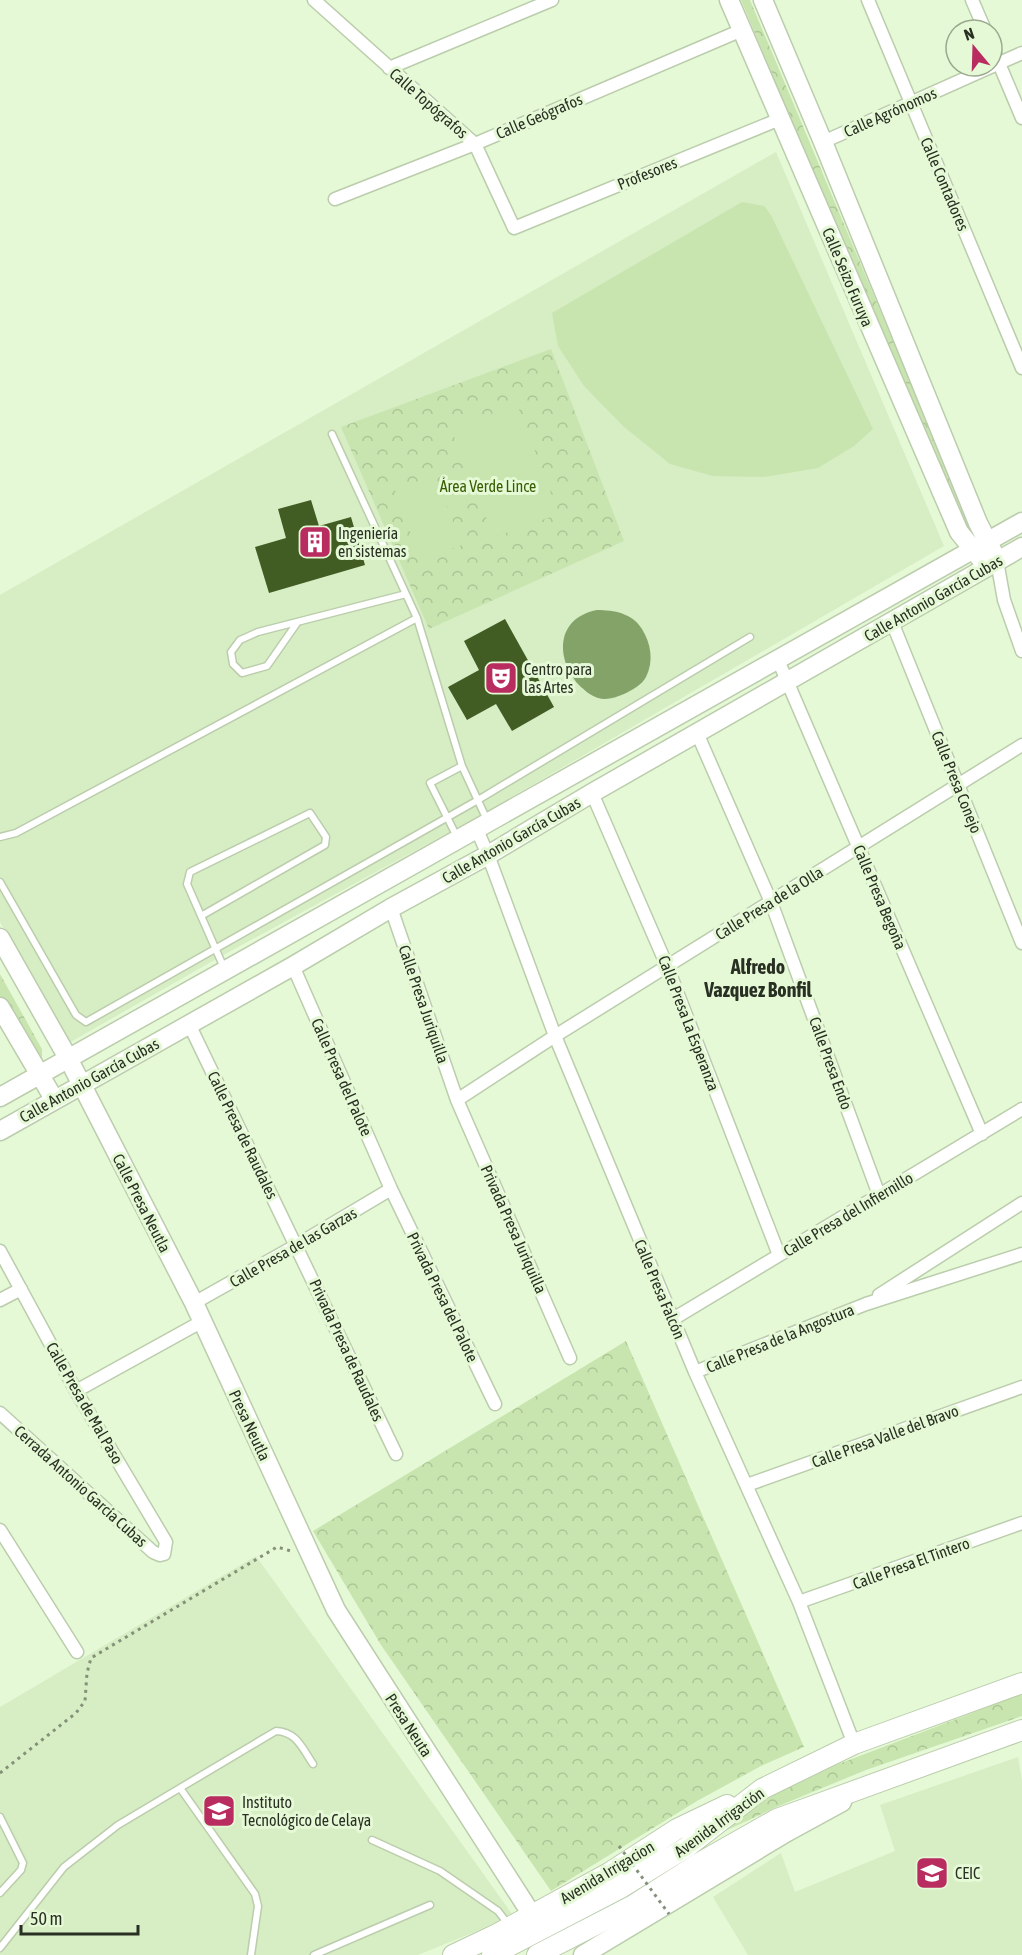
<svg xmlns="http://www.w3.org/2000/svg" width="1022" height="1955" font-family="'Asap Condensed',sans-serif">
	<defs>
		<pattern id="forest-crowns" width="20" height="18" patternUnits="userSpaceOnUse" patternTransform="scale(1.5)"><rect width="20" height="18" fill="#c8e5af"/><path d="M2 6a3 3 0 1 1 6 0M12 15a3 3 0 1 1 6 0" fill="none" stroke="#acc596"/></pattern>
	</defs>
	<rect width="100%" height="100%" fill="#e5f9d6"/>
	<path fill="#d7edc4" d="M776,152L944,546L484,813L218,958L69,1043L0,922V595Z
		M256,1556L512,1914L477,1931L418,1955H0V1707Z
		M1018,1757L1022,1781V1955H748L713,1897L781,1853L795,1892L895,1851L880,1805Z"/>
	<path fill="url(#forest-crowns)" d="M741,0H750L971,527L969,534L963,531Z
		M551,349L624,541L429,629L341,427Z
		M0,974L42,1049V1060L33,1056L0,997Z
		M626,1341L804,1747L761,1766L697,1801L551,1891L381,1645L313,1531Z
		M1022,1694V1716L866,1770L781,1805L712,1837L794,1781Z"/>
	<path fill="#c8e5af" d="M742,202L764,206L771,215L873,429L854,446L818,468L764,477L713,476L670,464L623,426L584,386L558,346L552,313Z
		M517,404L559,514L494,537L451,429Z
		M435,475L462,545L421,561L395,490Z"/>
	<path fill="#84a368" d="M597,610C614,610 632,613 642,629C651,644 654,661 646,677C642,685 632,690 624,694C616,697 607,701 598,698C591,696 584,690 579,685C555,658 556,618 597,610Z"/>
	<path fill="#415d24" d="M311,500L319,526L351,517L365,565L269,593L255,547L286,538L278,509Z
		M505,619L554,707L512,731L496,704L467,720L448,687L479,670L464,641Z"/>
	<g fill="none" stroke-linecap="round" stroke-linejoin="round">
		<g stroke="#bbcdac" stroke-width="9">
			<path id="lane" d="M332,434L417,618L462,766L487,820
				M297,623L267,666L242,673L233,664L231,652L240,640L258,632L406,594
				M0,837L16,833L417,618
				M457,837L430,783L462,766
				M0,882L76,1015L86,1022L478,800L750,637
				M201,916L325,845L326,837L310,813L190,872L187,884L224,968
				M180,1788L276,1731C297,1732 302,1748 313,1764
				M0,1817L23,1863L21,1870L0,1893
				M372,1840L440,1871L498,1911L508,1924
				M0,1948L64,1867L118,1825L180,1788L255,1894L258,1906L251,1955
				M314,1955L430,1905"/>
		</g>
		<g stroke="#bbcdac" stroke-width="15">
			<path id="street" d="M314,0L475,144L514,228L780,119
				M868,0L1022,368
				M972,0L985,30
				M992,47L1022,118
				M389,68L552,0
				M823,142L1022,53
				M335,199L475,144L742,30
				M997,561L1004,600L1022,651
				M892,622L1022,943
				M778,660L982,1134
				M697,733L771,902L879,1195
				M592,793L667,966L779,1255
				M477,830L488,855L555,1036L695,1372L799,1602L854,1744
				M391,908L457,1100L570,1358
				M293,966L391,1189L495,1404
				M189,1024L396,1454
				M457,1100L555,1036L1022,745
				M0,1251L76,1391L166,1542L164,1554L160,1555L153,1552L0,1413
				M879,1295L1022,1203
				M0,1300L21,1289
				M194,1303L297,1245L391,1189
				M673,1319L1022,1109
				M695,1372L866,1304L1022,1254
				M76,1391L201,1322
				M747,1485L1022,1387
				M0,1530L77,1652
				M799,1602L1022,1523"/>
		</g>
		<g stroke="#bbcdac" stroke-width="21">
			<path id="secondary" d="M729,0L959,532L980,558
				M763,0L823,142L978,523L993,552
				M0,938L68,1058L194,1303L336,1610L532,1915
				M0,1007L54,1099
				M0,1097L1022,522
				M0,1131L293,966L391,908L488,855L592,793L1022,547
				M583,1955L787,1832L842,1802"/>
		</g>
		<g stroke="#bbcdac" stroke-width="22">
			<path id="primary" d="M453,1955L497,1934L609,1873L677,1829L727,1805
				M492,1955L619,1889L687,1847L762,1789L854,1744L1022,1683
				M537,1955L632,1906L701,1862L777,1819L1022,1730"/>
		</g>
		<path stroke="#849179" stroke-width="3" stroke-dasharray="3 4.5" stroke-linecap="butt" d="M0,1773L76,1713L85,1701L87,1673L91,1658L277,1547L291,1551"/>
		<use href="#lane" stroke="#fff" stroke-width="6"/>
		<use href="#street" stroke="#fff" stroke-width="12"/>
		<use href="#secondary" stroke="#fff" stroke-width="18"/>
		<use href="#primary" stroke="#fff" stroke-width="20"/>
		<path stroke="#849179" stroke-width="3" stroke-dasharray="3 4.5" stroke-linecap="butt" d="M619,1846L669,1914"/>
	</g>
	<defs>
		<g id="building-square" transform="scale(1.725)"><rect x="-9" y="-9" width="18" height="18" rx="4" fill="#b92c60" stroke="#e5f9d6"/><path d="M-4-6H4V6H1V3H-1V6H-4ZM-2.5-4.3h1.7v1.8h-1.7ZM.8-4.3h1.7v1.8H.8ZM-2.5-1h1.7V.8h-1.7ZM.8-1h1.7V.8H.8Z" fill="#fff"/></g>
		<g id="theatre-square" transform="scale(1.725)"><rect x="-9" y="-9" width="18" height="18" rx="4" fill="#b92c60" stroke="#e5f9d6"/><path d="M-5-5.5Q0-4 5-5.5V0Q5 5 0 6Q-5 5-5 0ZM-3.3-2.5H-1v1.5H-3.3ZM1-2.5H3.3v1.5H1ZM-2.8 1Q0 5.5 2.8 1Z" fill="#fff"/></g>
		<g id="university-square" transform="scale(1.725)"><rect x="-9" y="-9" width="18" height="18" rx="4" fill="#b92c60" stroke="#e5f9d6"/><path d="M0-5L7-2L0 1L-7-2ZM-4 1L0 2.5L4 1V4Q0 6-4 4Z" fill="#fff"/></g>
		<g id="school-square" transform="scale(1.725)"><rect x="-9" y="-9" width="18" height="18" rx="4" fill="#b92c60" stroke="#e5f9d6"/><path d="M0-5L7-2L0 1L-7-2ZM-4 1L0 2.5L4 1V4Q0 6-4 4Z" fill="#fff"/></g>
	</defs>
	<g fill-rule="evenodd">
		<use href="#building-square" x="315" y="542"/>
		<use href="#theatre-square" x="501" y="678"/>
		<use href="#university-square" x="219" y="1811"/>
		<use href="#school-square" x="932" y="1873"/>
	</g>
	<g text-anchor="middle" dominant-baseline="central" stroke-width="6" stroke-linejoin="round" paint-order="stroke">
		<g font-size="16" fill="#293023" stroke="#e5f9d6">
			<text transform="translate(429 103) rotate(41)">Calle Topógrafos</text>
			<text transform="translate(890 112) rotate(-24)">Calle Agrónomos</text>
			<text transform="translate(539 116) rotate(-23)">Calle Geógrafos</text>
			<text transform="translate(647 173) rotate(-22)">Profesores</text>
			<text transform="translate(945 184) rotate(67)">Calle Contadores</text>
			<text transform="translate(848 277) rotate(67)">Calle Seizo Furuya</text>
			<text transform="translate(933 598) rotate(-30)">Calle Antonio García Cubas</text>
			<text transform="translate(957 782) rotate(68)">Calle Presa Conejo</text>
			<text transform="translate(511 840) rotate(-30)">Calle Antonio García Cubas</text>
			<text transform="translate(880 897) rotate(67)">Calle Presa Begoña</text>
			<text transform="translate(769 903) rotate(-32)">Calle Presa de la Olla</text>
			<text transform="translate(424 1004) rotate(71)">Calle Presa Juriquilla</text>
			<text transform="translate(689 1023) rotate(69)">Calle Presa La Esperanza</text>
			<text transform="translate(831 1063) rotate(70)">Calle Presa Endo</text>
			<text transform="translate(342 1077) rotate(66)">Calle Presa del Palote</text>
			<text transform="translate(89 1080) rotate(-29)">Calle Antonio García Cubas</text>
			<text transform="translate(243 1135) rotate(64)">Calle Presa de Raudales</text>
			<text transform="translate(142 1203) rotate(63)">Calle Presa Neutla</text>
			<text transform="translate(848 1214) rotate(-31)">Calle Presa del Infiernillo</text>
			<text transform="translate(514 1229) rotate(66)">Privada Presa Juriquilla</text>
			<text transform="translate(293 1247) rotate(-30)">Calle Presa de las Garzas</text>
			<text transform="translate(660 1289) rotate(67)">Calle Presa Falcón</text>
			<text transform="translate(443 1297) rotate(64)">Privada Presa del Palote</text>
			<text transform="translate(780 1338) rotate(-22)">Calle Presa de la Angostura</text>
			<text transform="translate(347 1350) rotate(65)">Privada Presa de Raudales</text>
			<text transform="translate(85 1403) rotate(60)">Calle Presa de Mal Paso</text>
			<text transform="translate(250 1425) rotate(65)">Presa Neutla</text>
			<text transform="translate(885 1436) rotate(-20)">Calle Presa Valle del Bravo</text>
			<text transform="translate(81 1486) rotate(42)">Cerrada Antonio García Cubas</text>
			<text transform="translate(911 1563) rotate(-20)">Calle Presa El Tintero</text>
			<text transform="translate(409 1725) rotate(57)">Presa Neuta</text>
			<text transform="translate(719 1822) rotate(-36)">Avenida Irrigación</text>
			<text transform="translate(607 1872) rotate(-31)">Avenida Irrigacion</text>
		</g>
		<g font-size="16" fill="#385d00" stroke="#e5f9d6">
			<text x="488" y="486">Área Verde Lince</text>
		</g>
		<g font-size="16" fill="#293023" stroke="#e5f9d6" text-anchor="start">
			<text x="338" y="533">Ingeniería<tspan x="338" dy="18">en sistemas</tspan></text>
			<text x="524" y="669">Centro para<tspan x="524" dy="18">las Artes</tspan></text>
			<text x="242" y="1802">Instituto<tspan x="242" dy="18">Tecnológico de Celaya</tspan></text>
			<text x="955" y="1873">CEIC</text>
		</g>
		<g font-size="20" font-weight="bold" fill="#293023" stroke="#e5f9d6">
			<text x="758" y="966">Alfredo<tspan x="758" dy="23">Vazquez Bonfil</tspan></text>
		</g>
	</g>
	<g transform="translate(974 48) rotate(341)"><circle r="28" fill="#e5f9d6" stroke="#9aa98e" stroke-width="1.5"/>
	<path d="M0-4.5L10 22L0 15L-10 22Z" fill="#b92c60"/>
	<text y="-9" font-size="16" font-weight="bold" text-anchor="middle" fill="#293023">N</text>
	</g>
	<path d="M21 1925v9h117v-9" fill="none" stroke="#293023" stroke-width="3"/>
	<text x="30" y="1925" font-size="18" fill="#293023" stroke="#e5f9d6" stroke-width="4.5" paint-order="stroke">50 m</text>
</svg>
